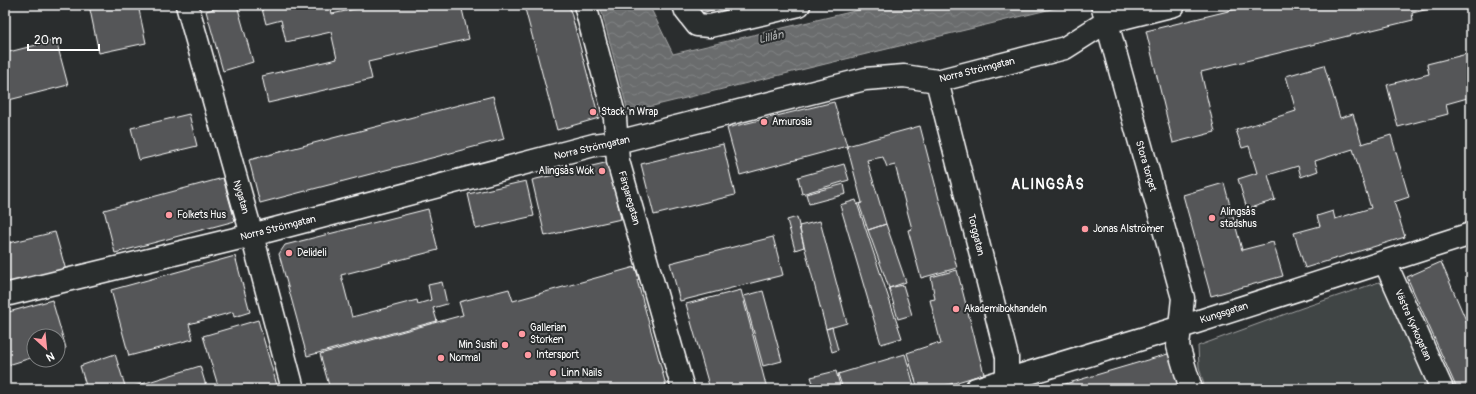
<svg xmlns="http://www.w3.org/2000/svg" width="1476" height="394" font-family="Pangolin,sans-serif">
	<defs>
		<pattern id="water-waves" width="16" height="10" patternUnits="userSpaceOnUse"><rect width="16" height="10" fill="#6a6c6d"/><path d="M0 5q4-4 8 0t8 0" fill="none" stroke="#808283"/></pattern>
	</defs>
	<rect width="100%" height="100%" fill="#2a2d2e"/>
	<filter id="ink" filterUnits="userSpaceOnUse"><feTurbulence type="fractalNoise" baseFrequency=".025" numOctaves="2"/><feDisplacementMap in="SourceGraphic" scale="8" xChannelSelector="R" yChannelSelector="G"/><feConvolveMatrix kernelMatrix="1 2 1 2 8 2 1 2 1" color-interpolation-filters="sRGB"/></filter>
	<g filter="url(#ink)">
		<path fill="#414445" stroke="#a0a2a2" d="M1379,282L1403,299L1444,389H1205L1199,367L1198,346L1302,308Z"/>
		<path fill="url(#water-waves)" stroke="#a6a7a7" d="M600,5H649L673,54L880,5H1068L628,112Z"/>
		<path fill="#555758" stroke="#fff" d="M89,5H138L146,43L99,53Z
			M228,5H237L253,62L223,71L206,11Z
			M261,5H330L332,14L373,5H461L469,39L368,62L372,79L268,103L262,76L337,59L331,32L286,42L281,20L266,24Z
			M524,5H569L599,118L557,130Z
			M695,5H732L697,14Z
			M1253,5H1446L1412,13L1413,20L1201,72L1215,132L1173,143L1146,31Z
			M56,40L68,85L5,101V53Z
			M1471,53V97L1446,104L1448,114L1398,127L1387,85L1429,74L1427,64Z
			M1324,65L1340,118L1353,114L1362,144L1391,135L1409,197L1394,202L1405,237L1305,268L1294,233L1320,226L1317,216L1333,211L1335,219L1371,208L1353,149L1315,161L1318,171L1301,177L1298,166L1268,175L1275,200L1247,209L1238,179L1257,173L1249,146L1242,148L1236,130L1296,111L1286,76Z
			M493,96L504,139L260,203L249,160Z
			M834,102L847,146L740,175L727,128Z
			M189,114L197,146L139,160L131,128Z
			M920,126L957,268L921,278L908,230L912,229L895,165L887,167L883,157L867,160L886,224L868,230L859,204L862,203L847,146Z
			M723,144L735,195L654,215L641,164Z
			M609,162L621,219L545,236L532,180Z
			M844,164L849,180L802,194L798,177Z
			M223,178L235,221L115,253L104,210Z
			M526,181L534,216L476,229L468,194Z
			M1224,183L1242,250L1273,242L1283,276L1211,296L1183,195Z
			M844,184L846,194L809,204L806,194Z
			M856,200L902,338L881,344L840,205Z
			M428,209L438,250L341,275L352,317L417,300L418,304L431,300L428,285L442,282L447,304L433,308L437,321L307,356L279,254L285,245Z
			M797,217L804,247L795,250L787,220Z
			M820,221L847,323L826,329L799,226Z
			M886,224L906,282L889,288L868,230Z
			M55,232L67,274L5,291V244Z
			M773,237L783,275L680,301L670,263Z
			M235,256L250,312L234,317L233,312L189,324L193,339L129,356L111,290Z
			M1441,262L1471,332V389H1457L1407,277Z
			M635,267L639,279L637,280L667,389H330L320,354L463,315L459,302L509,289L513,301Z
			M957,270L984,374L934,389H918L907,353L937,343L938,345L941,344L930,300L935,299L931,277Z
			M903,285L912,315L898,319L889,288Z
			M741,290L767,389H710L686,304Z
			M763,291L782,361L763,366L744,296Z
			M52,300L66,348L58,351V336H34V357L5,366V313Z
			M258,320L278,389H219L203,336Z
			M832,327L838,350L832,352L826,329Z
			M1178,351L1188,389H1048Z
			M115,354L126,389L200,366L207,389H87L80,366Z
			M905,354L915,389H843L838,374Z
			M836,371L841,389H815L811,377Z"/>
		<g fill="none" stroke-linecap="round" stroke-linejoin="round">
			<g stroke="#fff" stroke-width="25">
				<path id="minor" d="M187,5L252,235L293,389
					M585,5L615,118L618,161L683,389
					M684,5L686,11L697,25L710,26L799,5
					M1102,5L1183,298L1178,346L1191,389
					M937,81L1007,357V389
					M1385,262L1442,389
					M5,295L252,235L594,145L617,142L865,79L904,76L937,81L1065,48L1106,22L1174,5
					M976,389L1181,327L1471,234"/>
			</g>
			<use href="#minor" stroke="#2a2d2e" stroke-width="22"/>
		</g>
	</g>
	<g fill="#ff9aa2" stroke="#2a2d2e" stroke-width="1.5">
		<circle cx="593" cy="112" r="4"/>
		<circle cx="764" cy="122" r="4"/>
		<circle cx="602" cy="171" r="4"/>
		<circle cx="169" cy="215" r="4"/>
		<circle cx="1212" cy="218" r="4"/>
		<circle cx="1085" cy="229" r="4"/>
		<circle cx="289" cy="253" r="4"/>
		<circle cx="956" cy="309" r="4"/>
		<circle cx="522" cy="334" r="4"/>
		<circle cx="505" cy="345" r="4"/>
		<circle cx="528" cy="355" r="4"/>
		<circle cx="441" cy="358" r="4"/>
		<circle cx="553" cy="373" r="4"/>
	</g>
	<g text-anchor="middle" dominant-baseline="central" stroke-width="4" stroke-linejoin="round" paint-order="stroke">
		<g font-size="10" fill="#fff" stroke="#2a2d2e">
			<text transform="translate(977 70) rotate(-14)">Norra Strömgatan</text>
			<text transform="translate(592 148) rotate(-13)">Norra Strömgatan</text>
			<text transform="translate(1146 166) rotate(74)">Stora torget</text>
			<text transform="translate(241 197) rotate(74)">Nygatan</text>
			<text transform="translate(629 198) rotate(74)">Färgaregatan</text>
			<text transform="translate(278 228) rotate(-14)">Norra Strömgatan</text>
			<text transform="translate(976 235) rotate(76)">Torggatan</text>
			<text transform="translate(1224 313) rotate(-18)">Kungsgatan</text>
			<text transform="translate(1413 325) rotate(66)">Västra Kyrkogatan</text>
		</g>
		<g font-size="10" fill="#fff" stroke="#2a2d2e" text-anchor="start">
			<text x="601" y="112">Stack 'n Wrap</text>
			<text x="772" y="122">Amurosia</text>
			<text x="594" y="171" text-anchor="end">Alingsås Wok</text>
			<text x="1220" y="212">Alingsås<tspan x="1220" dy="12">stadshus</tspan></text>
			<text x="177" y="215">Folkets Hus</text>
			<text x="1093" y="229">Jonas Alströmer</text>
			<text x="297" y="253">Delideli</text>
			<text x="964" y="309">Akademibokhandeln</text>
			<text x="530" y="328">Gallerian<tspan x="530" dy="12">Storken</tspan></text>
			<text x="497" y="345" text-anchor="end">Min Sushi</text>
			<text x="536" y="355">Intersport</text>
			<text x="449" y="358">Normal</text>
			<text x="561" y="373">Linn Nails</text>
		</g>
		<g font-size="11" font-style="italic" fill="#b4b6b6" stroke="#2a2d2e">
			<text transform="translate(771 37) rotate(-13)">Lillån</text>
		</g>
		<g font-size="14" font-weight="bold" letter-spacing="1" fill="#fff" stroke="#2a2d2e">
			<text x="1048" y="184">ALINGSÅS</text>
		</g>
	</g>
	<rect width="1476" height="394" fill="none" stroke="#2a2d2e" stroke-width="20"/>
	<rect x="10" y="10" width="1456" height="374" fill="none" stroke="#fff" stroke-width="1.5" filter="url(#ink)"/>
	<g transform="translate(46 348) rotate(153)"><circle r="19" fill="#2a2d2e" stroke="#7f8182"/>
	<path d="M0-3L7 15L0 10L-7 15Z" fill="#ff9aa2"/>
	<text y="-6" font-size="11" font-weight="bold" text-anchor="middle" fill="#ffffff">N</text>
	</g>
	<path d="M28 44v6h71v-6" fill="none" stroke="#ffffff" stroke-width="2"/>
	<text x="34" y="44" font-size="12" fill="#ffffff" stroke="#2a2d2e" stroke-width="3" paint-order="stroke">20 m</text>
</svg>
